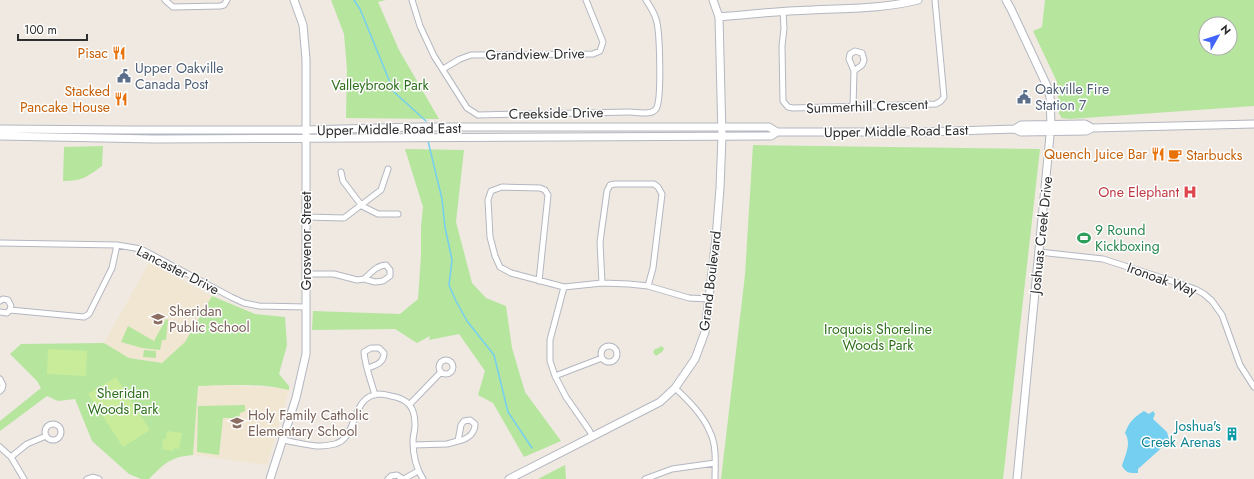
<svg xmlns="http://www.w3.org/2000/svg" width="1254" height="479" font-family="Jost,sans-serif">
	<rect width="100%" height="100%" fill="#efe9e1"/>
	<path fill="#f0e6d1" d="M149,263L212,296L185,342L162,363L129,358L104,343Z
		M228,385L279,388L289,390L267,465L193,455L198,386Z"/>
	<path fill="#b6e59e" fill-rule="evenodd" d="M331,0H386L378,2L399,50L439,119L346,118L347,69L344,34Z
		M1045,0H1254V106L1070,119L1061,118V116L1059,114L1057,82L1033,31L1042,27ZM1206,24H1230V48H1206Z
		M753,145L1040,149L1003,479H721L745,275Z
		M103,146L102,166C87,177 82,181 63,181L64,147Z
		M405,149L464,150L456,222L472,283L486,298L506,306L512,348L525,392L561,441L524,457L493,403L478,395L485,371L459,334L429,340L430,336L417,343L395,329L312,330L313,311L400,314L418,299L421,256V227L423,207Z
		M212,296L255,314L285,317L287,345L279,374L289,386V390C262,383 226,385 198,386L193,455C170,457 165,463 149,479H141L129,474L92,441L75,399L58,401L47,396L0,431V421L41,388L37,381L10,354L21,344L104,343L129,358L162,363L185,342Z
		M166,319L168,320L166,340H162L160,350L142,348L121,342L128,326L154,341Z
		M661,346L664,348L663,351L656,356L653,352L656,348L657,349Z
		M144,350L156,351V358L143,357Z
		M245,405V411L240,413L239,418H223L219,455L197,452L198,406Z
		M565,465L566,479H538Z"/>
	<path fill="#c9ec9a" d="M48,349L87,351L86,376L47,374Z
		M116,377L150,430L123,447L88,394Z
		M167,431L182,433L179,449L174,448V451L162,449L163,439H166Z"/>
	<path fill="#75cff0" d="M1144,411L1149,414L1153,411L1155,414L1153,419L1167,432L1169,439L1167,443L1138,469V473C1130,473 1127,474 1122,466C1125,455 1132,444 1125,433C1129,422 1134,417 1144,411Z"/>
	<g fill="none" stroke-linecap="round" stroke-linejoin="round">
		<path stroke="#75cff0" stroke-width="1.5" d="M354,0L360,9L394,92L426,121
			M428,141L442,199L445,227L452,260L449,285L456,301L467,321L494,355L508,412L532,448"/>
		<g stroke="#b4b7c1" stroke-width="7">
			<path id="street" d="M165,0L173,7L220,6L224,5L227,0
				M412,0L420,26L434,56L467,108L478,115L630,112C637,112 651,116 656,109C662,101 660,30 656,19C654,12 650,6 646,0
				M783,11L784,28L782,46L783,101L788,107L793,108L936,104L941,101L944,97L935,0
				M855,51L862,53L864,60L862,65L854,71L849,59L850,54Z
				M443,69L460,59L471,55L593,54L600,51L603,42L586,0
				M853,107L854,71
				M341,172L343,181L362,206L378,214H398
				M306,217L344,218L381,190L388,169
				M0,243L117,245L141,249L231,297L244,303L259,306L306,307
				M1039,252L1103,259L1181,284L1195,289L1204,294L1212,301L1222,315L1240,365L1254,387
				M306,274H334L357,280L364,279L375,282L383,281L390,276V270L386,265C377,265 371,273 364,279
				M539,281L548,195L545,190L540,188L502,187L491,191L488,200L490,237L495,256L500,267L511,273L564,287L602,283L629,284L648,286L689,298L708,299
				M602,283L600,242L607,191L610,185L615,184H654L658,187L662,194L653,268L648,286
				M564,287L550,340V361L555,376L566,397L589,430L592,436
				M0,301L3,299L8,300L11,306L10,310L7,313L0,312
				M10,310L84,317L89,314L112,268L117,245
				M601 354a8 8 0 1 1 16 0a8 8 0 1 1-16 0Z
				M439 367a7 7 0 1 1 14 0a7 7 0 1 1-14 0Z
				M368,368C376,365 384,363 384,353L379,348H371L364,352C365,366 371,381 375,395
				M555,376L602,358
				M0,379L3,385L2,389L0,391
				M675,388C689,401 703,415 710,432C717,446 715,464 715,479
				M410,404L441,372
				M470,420L475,424C475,433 468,439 458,441L461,425L464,421Z
				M45 432a8 8 0 1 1 16 0a8 8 0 1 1-16 0Z
				M283,440C300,443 317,449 335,444C359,437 350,396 379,394C383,394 387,395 391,396C409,399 415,408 415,425C415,431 413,436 413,441C413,454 416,468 423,479
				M413,445L447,444L458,441
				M0,447L11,457L24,479
				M11,457L27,444L46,436
				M87,479L93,477L99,479
				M388,479L391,476L397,475L403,479
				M404,479L418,471
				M645,479L672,469L715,463"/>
		</g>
		<g stroke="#b4b7c1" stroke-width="9">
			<path id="secondary" d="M1006,0L1011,9L1047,86L1050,97L1051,125L1017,479
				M719,17C750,14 780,11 811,10C847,8 883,9 918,0
				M0,129L128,130H306L417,127H769L777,132
				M1015,129L1021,132L1086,131L1092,128L1254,124
				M0,136L154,139L771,136L777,132H926L1015,129L1021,125L1085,124L1092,128
				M270,479L296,398L306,354V59L303,25L294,0
				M509,479L660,402L675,388L695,359L705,332L716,238L720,188L722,136L719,17L713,0"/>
		</g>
		<use href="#street" stroke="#fff" stroke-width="5"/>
		<use href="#secondary" stroke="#fff" stroke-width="7"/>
	</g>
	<defs>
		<g id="restaurant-bare" transform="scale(1.08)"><path d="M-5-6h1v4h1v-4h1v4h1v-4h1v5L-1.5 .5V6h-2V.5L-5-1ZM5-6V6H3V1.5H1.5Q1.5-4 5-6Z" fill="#e8710a" stroke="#fff" stroke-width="2.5" paint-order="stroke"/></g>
		<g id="civic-bare" transform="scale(1.08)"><path d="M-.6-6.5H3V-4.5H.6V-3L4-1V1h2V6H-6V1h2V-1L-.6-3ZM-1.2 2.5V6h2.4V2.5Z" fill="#5c6f8a" stroke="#fff" stroke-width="2.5" paint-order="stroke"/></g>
		<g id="cafe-bare" transform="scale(1.08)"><path d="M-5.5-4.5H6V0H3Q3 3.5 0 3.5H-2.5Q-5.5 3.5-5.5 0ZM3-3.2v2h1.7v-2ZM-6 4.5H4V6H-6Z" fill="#e8710a" stroke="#fff" stroke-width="2.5" paint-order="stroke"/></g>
		<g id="hospital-bare" transform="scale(1.08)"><path d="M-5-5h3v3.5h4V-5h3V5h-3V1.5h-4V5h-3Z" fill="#e0444e" stroke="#fff" stroke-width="2.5" paint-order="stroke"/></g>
		<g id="stadium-bare" transform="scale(1.08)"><path d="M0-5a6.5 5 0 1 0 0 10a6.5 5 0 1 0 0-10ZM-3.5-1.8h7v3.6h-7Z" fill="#2e9e5b" stroke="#fff" stroke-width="2.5" paint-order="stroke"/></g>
		<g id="school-bare" transform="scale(1.08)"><path d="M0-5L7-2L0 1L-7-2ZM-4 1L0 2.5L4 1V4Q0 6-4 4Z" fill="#8d6e63" stroke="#fff" stroke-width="2.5" paint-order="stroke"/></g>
		<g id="building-bare" transform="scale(1.08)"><path d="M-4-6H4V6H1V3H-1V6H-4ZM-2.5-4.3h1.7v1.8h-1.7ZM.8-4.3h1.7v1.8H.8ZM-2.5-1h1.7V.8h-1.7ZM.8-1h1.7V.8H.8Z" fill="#0f9aa8" stroke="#fff" stroke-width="2.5" paint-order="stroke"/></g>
	</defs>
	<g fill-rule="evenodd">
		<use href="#restaurant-bare" x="119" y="53"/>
		<use href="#civic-bare" x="124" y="76"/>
		<use href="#civic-bare" x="1024" y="97"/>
		<use href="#restaurant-bare" x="121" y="99"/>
		<use href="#restaurant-bare" x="1158" y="154"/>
		<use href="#cafe-bare" x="1175" y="155"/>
		<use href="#hospital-bare" x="1190" y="192"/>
		<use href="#stadium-bare" x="1084" y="238"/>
		<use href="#school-bare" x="158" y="319"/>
		<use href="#school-bare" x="237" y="423"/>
		<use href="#building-bare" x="1232" y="434"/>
	</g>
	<g text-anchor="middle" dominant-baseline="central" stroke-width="3" stroke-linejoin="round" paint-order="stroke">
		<g font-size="14" fill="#c56008" stroke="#fff" text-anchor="end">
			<text x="108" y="53">Pisac</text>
			<text x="110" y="91">Stacked<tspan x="110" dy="16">Pancake House</tspan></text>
			<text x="1147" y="154">Quench Juice Bar</text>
			<text x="1186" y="155" text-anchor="start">Starbucks</text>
		</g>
		<g font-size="14" fill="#2e2e2e" stroke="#fff">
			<text transform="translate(535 54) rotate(-1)">Grandview Drive</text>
			<text transform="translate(867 106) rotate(-2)">Summerhill Crescent</text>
			<text transform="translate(556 113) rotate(-1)">Creekside Drive</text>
			<text transform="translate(389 129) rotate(-1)">Upper Middle Road East</text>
			<text transform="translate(896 131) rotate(-1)">Upper Middle Road East</text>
			<text transform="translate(1041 235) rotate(-84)">Joshuas Creek Drive</text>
			<text transform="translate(306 241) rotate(-90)">Grosvenor Street</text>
			<text transform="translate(178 270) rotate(27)">Lancaster Drive</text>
			<text transform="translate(1162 279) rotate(20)">Ironoak Way</text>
			<text transform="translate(710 281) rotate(-83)">Grand Boulevard</text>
		</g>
		<g font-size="14" fill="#4e5e75" stroke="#fff" text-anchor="start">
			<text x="135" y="68">Upper Oakville<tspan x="135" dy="16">Canada Post</tspan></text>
			<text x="1035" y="89">Oakville Fire<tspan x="1035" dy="16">Station 7</tspan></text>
		</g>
		<g font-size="14" fill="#2c6e1b" stroke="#fff">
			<text x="380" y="85">Valleybrook Park</text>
			<text x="878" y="329">Iroquois Shoreline<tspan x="878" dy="16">Woods Park</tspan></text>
			<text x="123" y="393">Sheridan<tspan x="123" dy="16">Woods Park</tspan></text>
		</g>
		<g font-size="14" fill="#be3a42" stroke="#fff" text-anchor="end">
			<text x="1179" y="192">One Elephant</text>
		</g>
		<g font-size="14" fill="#27864d" stroke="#fff" text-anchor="start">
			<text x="1095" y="230">9 Round<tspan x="1095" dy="16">Kickboxing</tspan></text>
		</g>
		<g font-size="14" fill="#785e54" stroke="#fff" text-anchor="start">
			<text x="169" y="311">Sheridan<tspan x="169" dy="16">Public School</tspan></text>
			<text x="248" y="415">Holy Family Catholic<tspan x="248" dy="16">Elementary School</tspan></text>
		</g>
		<g font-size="14" fill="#0d838f" stroke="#fff" text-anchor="end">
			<text x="1221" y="426">Joshua's<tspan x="1221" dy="16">Creek Arenas</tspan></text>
		</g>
	</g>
	<g transform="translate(1218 36) rotate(51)"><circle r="19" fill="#ffffff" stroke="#ababab"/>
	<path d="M0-3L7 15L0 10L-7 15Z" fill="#4264fb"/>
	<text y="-6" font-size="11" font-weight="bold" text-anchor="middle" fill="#2e2e2e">N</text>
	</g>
	<path d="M18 34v6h69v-6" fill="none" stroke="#2e2e2e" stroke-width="2"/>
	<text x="24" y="34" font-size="12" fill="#2e2e2e" stroke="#ffffff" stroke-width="3" paint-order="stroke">100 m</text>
</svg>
